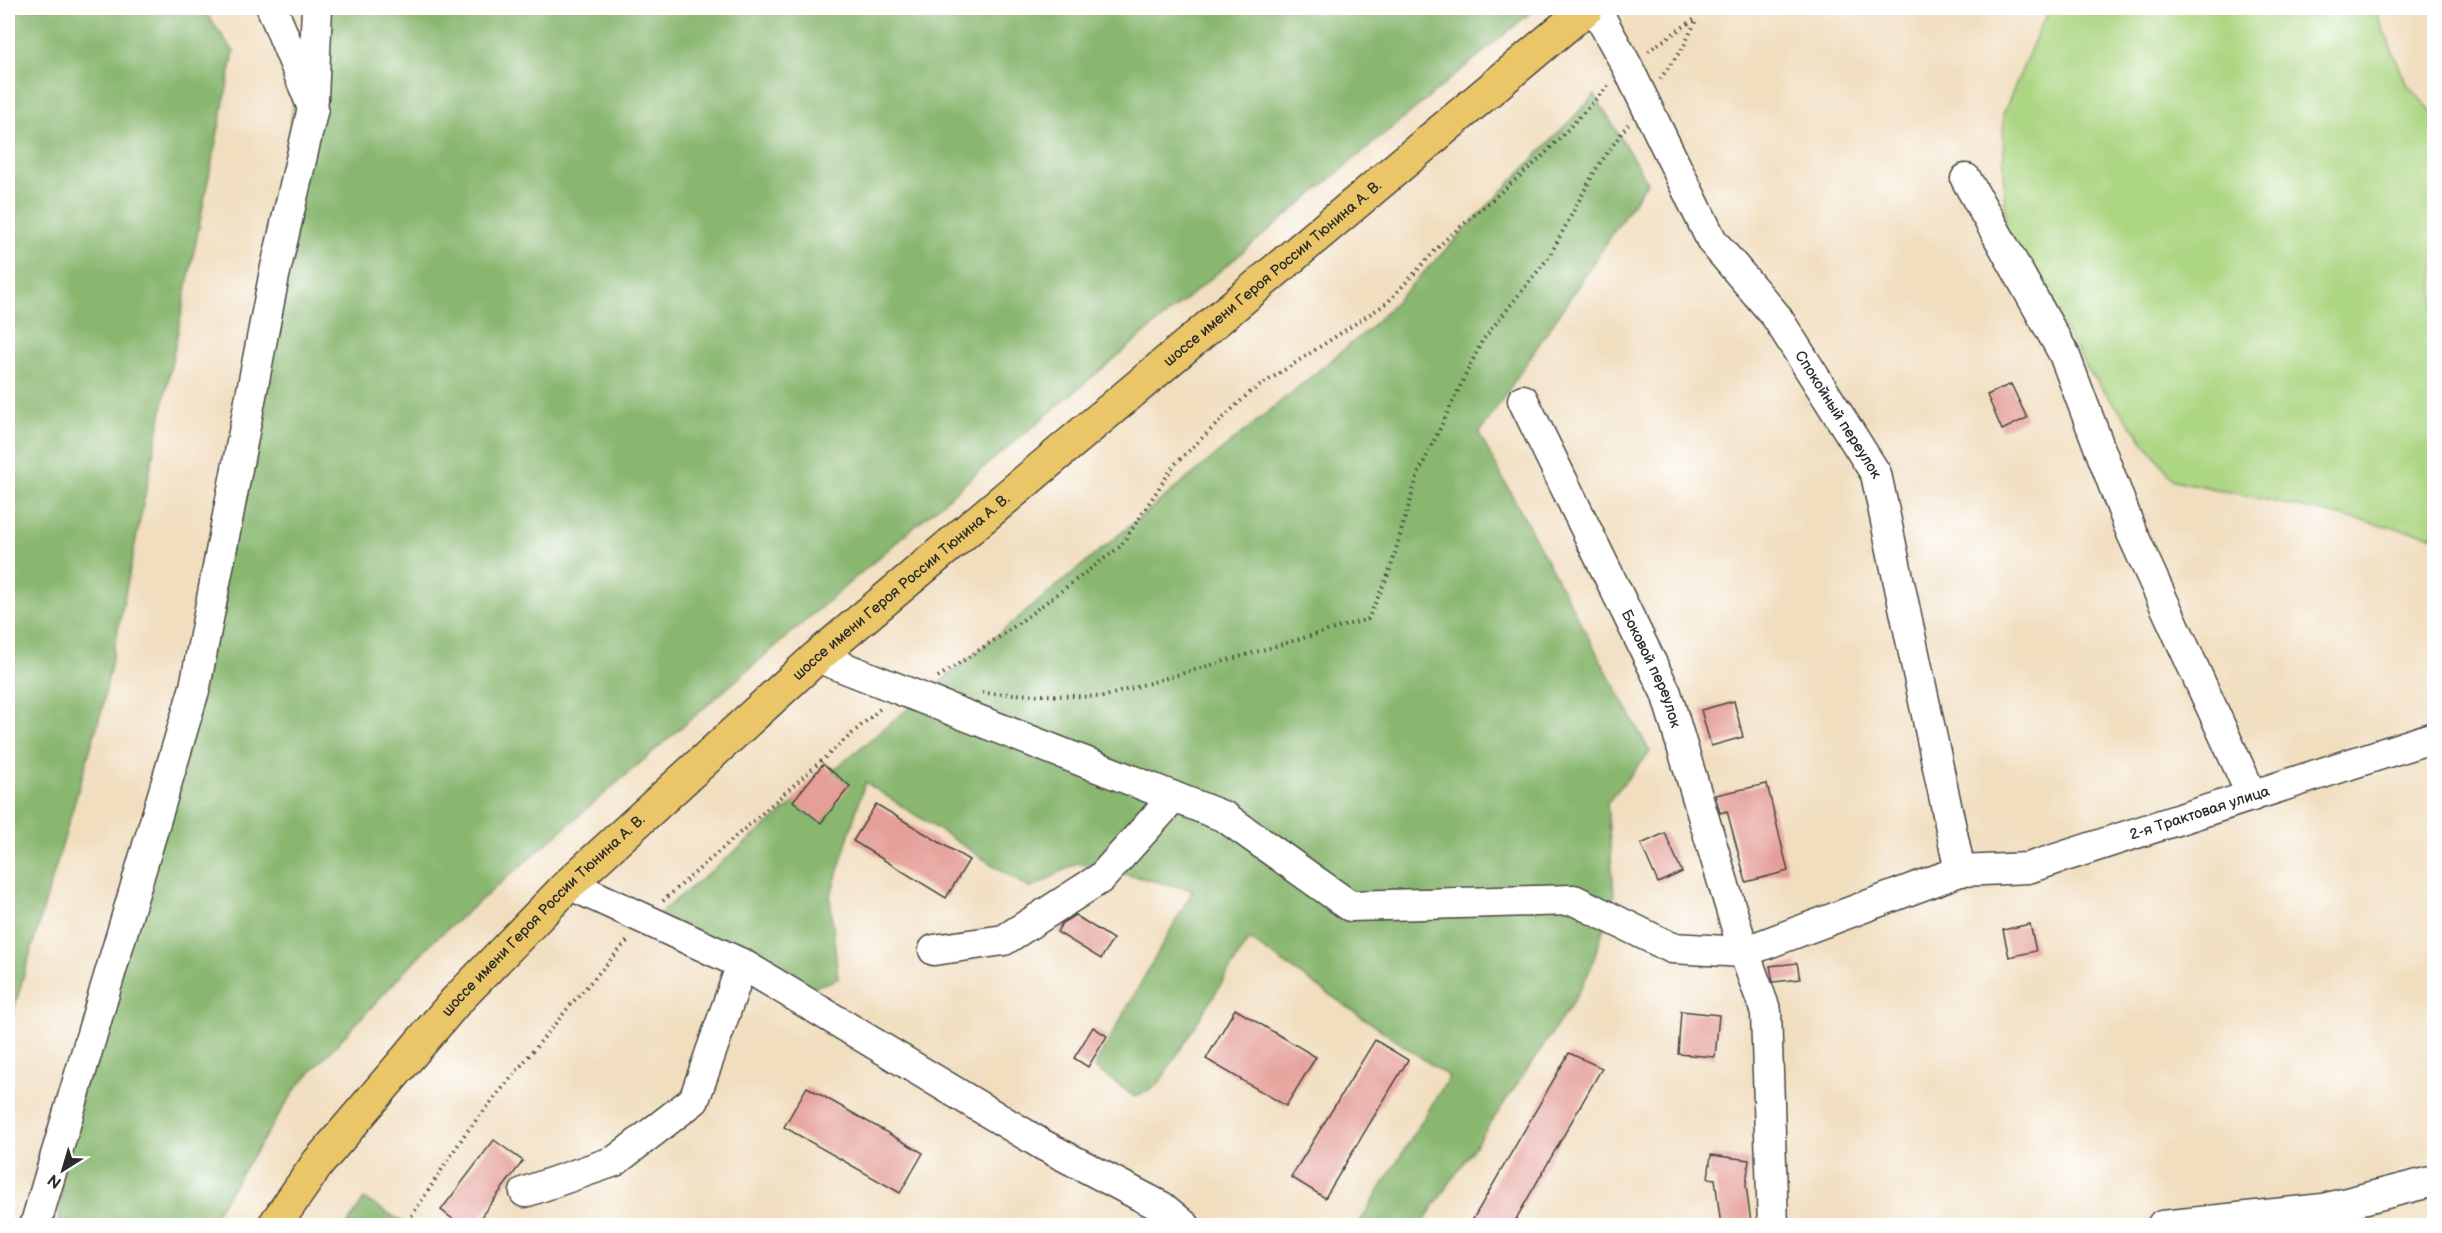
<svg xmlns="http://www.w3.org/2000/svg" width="2442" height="1233" font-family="'Balsamiq Sans',sans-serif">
	<rect width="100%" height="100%" fill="#fff"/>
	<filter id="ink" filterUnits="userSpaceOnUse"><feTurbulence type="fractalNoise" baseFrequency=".0167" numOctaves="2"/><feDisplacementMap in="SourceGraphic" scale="12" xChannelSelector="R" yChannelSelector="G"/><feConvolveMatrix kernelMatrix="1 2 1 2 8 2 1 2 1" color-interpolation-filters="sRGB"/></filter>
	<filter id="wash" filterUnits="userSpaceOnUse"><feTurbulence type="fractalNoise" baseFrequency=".008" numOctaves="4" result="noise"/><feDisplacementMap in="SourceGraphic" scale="24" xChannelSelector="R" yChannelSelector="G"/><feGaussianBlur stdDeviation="1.35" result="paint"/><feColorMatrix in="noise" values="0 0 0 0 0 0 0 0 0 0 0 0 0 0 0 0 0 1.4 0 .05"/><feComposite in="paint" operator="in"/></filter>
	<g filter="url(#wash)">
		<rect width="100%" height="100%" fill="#f1debf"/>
		<path fill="#acd682" stroke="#6c8056" stroke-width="1.5" d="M2052,8H2374L2406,83L2434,114V536L2174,480L2089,371L2005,230L2003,115L2040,27Z"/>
		<path fill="#89b770" stroke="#5a714e" stroke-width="1.5" d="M8,8H202L234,52L102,709L8,1029Z
			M307,8H1536L978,472L432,942L297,1087L208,1225L58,1226L66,1147L204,685L279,202Z
			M1595,95L1647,182L1479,434L1650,752L1607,803L1614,895L1591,968L1573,1002L1421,1225H1358L1449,1077L1249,939L1158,1085L1135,1097L1094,1067L1193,890L1077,863L1030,889L865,782L830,897L838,979L791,995L659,914L1370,328Z
			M364,1199L408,1225H347Z"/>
		<g id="blocks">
			<path fill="#e59f98" d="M2011,384L2027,418L2002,430L1987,395Z
				M1734,701L1743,737L1711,746L1701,710Z
				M823,764L850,786L821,823L793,801Z
				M1767,784L1788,871L1746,882L1727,811L1720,813L1715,795Z
				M876,804L969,860L946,898L853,841Z
				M1665,833L1682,872L1658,883L1641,844Z
				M1075,915L1113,939L1101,959L1057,932L1062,923Z
				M2030,924L2036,951L2009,957L2003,930Z
				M1797,963L1800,979L1773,982L1770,966Z
				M1235,1009L1316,1057L1286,1106L1206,1059Z
				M1681,1011L1719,1015L1715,1057L1678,1054Z
				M1093,1027L1107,1036L1088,1067L1074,1058Z
				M1375,1040L1408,1060L1325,1198L1291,1177Z
				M1569,1053L1602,1068L1512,1226H1469Z
				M807,1087L923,1153L900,1193L784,1127Z
				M494,1140L523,1161L474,1226H462L441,1210Z
				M1711,1155L1749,1160L1746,1185L1751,1223L1721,1226L1715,1179L1708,1178Z"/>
		</g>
	</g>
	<g filter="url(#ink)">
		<use href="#blocks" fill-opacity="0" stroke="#494641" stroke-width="1.5"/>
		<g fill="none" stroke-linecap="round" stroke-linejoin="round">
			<g stroke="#494641" stroke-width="33">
				<g id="minor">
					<path id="s1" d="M1595,8L1627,66L1712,241L1776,316L1876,474L1960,871"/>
					<path d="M313,99L317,8"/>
					<path d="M1966,179L2064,354L2131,531L2252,796"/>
					<path id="s2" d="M1523,400L1666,693L1744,952L1766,1012L1773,1226"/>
					<path id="s3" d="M817,657L1225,817L1350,906L1574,900L1672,948L1744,952L1960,871L2028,868L2434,737"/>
					<path d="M934,950L1004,940L1101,878L1174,797"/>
					<path d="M742,964L1043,1145L1162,1207L1185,1226"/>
					<path d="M525,1192L615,1161L694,1100L742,964L569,884"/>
					<path d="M35,1226L195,687L274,276L313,108L272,8"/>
					<path d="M2162,1226L2323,1209L2434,1181"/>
				</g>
			</g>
			<g stroke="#494641" stroke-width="36">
				<g id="major">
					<path id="s4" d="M274,1226L318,1163L456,1001L569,884L817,657L1587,8"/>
				</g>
			</g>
			<path stroke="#494641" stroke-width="4" stroke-dasharray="1.5 4.5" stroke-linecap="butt" d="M1648,51L1696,18
				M1660,79L1684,46L1697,18
				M938,677L1008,631L1121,546L1174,465L1249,393L1387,303L1445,240L1542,157L1609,85
				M982,693L1102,697L1368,619L1389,573L1418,474L1482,341L1549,257L1596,169L1628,124
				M663,901L882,707
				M405,1226L465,1134L573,1002L630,938"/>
			<use href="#minor" stroke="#fff" stroke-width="30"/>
			<use href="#major" stroke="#eac669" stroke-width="33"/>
		</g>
	</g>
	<g text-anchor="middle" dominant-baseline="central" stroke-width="6" stroke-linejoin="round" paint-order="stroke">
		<g font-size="15" fill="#2b2b2b" stroke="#fff">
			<text stroke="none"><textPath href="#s4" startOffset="1384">шоссе имени Героя России Тюнина А. В.</textPath></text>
			<text stroke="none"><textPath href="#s1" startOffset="476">Спокойный переулок</textPath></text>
			<text stroke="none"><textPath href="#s4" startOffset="898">шоссе имени Героя России Тюнина А. В.</textPath></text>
			<text stroke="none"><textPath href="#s2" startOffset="298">Боковой переулок</textPath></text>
			<text stroke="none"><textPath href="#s3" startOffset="1476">2-я Трактовая улица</textPath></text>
			<text stroke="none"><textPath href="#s4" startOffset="412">шоссе имени Героя России Тюнина А. В.</textPath></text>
		</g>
	</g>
	<rect width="2442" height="1233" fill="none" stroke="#fff" stroke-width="30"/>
	<g transform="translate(63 1170) rotate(217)" stroke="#ffffff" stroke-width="4.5" paint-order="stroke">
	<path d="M0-4.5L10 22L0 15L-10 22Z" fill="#2b2b2b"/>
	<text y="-9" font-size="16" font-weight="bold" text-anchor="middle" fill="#2b2b2b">N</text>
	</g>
</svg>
